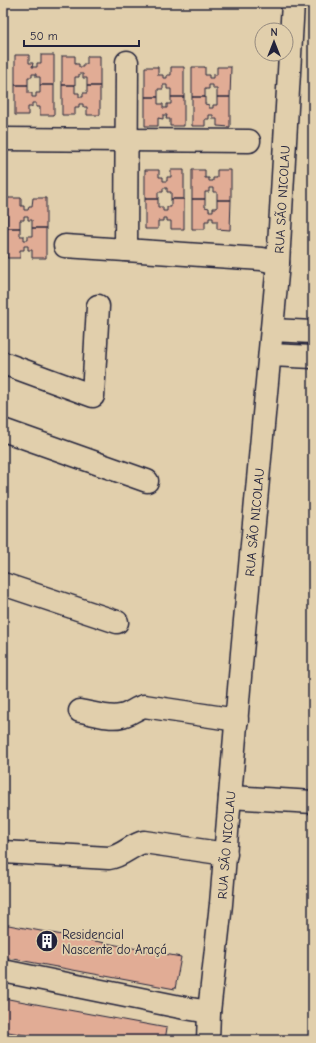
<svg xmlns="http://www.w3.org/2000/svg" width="316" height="1043" font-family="'Comic Neue',sans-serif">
	<rect width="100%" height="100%" fill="#e1cfac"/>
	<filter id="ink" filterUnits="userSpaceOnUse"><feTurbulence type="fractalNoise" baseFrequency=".025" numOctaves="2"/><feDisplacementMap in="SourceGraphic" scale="8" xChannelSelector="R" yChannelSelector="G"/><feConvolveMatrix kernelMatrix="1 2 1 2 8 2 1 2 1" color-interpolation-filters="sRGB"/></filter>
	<g filter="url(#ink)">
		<path fill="#e1ac95" stroke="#22223b" d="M15,55H29V63H33L32,67H37V63H41V55H54V85H40V77H36V74H32V77H28V85H15Z
			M3,56H4V86H3Z
			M62,56H75V64H79V67H83V64H87V56H100V86H87V78H83V74H79V77H75V85H62Z
			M145,67H158V75H163V78H167V75H171V67H184V97H171V89H167V85H163V89H158V97H145Z
			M192,67H205V75H209V78H213V75H217V67H231L230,97H217V89H213V85H209V89H205V97H192Z
			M15,85H28V93H32V97H36V93H40V85H54V115H40V107H36V103H32V107H28V115H15Z
			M62,85H75V93H79V97H83V93H87V86H100V115H87V107H83V104H79V107H75V115H62Z
			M3,86H4V115H3Z
			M145,97H158V104H163V108H167V104H171V97H184V126H170V119H166L167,115H163V119L158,118V126H145Z
			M192,97H205V104L209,105V108H213V105H217V97H230V127L217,126V119H213V115H209V119H205V126H192Z
			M145,170H159V177H163V181H167V177H171V170H184V199H171V192H167V188H163V192H158V199H145Z
			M192,170H205V178H209V181H213V178H217V170H231V200H217V192H213V188H209V192H205V199H192Z
			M7,198H21V206H24V210H28L29,206H32L33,198H46V228H32V220H28V216H24V220H20V228H7Z
			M145,199H158V207H163V211H167V207H171V199H184V229H171V221H167V218H163V221H158V229H145Z
			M192,199H205V207L209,208V211H213V208H217V200H231L230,230L217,229V221H213V218H209V221H205V229H192Z
			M7,228H20V236H24V240H28V236H32V228H46V258H32V250H28V246H24V250H20V258H7Z
			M3,924L181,957L175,989L3,957Z
			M3,998L167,1028L165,1040H52L3,1031Z"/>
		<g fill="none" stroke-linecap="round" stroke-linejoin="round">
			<g stroke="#22223b" stroke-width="25">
				<g id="minor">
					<path d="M3,139L249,141"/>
					<path d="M65,246L262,259L278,263"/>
					<path d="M126,250L127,62"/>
					<path d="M272,330L313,332"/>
					<path d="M270,355L313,357"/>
					<path d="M3,363L93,396L98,306"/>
					<path d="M3,430L147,481"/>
					<path d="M3,584L117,622"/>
					<path d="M80,711C93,713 109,719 121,716C129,715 136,708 144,706L237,720"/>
					<path d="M230,797L313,802"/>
					<path d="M3,852L109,858C123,856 131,845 144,842L226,854"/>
					<path d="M3,971L185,1008L209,1012"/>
					<path id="s1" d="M208,1040L209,1012L221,904L242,653L278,263L293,3"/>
				</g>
			</g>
			<use href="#minor" stroke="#e1cfac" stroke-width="22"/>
		</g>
	</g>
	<defs>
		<g id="building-disc" transform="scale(1.15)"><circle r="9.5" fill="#22223b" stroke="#e1cfac"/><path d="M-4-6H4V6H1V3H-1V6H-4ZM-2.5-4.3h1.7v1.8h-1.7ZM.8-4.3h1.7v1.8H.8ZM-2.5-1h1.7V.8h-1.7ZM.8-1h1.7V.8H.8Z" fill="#fff"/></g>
	</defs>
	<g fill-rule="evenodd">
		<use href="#building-disc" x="47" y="941"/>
	</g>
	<g text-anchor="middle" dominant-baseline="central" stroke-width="3.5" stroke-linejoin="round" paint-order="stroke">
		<g font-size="13" fill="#22223b" stroke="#e1cfac">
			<text stroke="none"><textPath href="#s1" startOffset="844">RUA SÃO NICOLAU</textPath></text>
			<text stroke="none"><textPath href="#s1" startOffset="520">RUA SÃO NICOLAU</textPath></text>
			<text stroke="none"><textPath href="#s1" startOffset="196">RUA SÃO NICOLAU</textPath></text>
		</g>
		<g font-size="13" fill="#22223b" stroke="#e1cfac" text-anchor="start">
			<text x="62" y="934">Residencial<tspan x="62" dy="15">Nascente do Araçá</tspan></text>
		</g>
	</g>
	<rect width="316" height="1043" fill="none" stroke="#e1cfac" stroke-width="16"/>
	<rect x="8" y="8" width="300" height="1027" fill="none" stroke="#22223b" stroke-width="1.5" filter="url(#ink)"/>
	<g transform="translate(274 42)"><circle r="19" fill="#e1cfac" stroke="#958a7f"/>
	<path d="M0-3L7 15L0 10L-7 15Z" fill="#22223b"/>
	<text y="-6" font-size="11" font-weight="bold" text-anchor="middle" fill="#22223b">N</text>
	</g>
	<path d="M24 40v6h115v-6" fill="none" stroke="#22223b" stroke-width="2"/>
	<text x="30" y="40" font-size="12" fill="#22223b" stroke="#e1cfac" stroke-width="3" paint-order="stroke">50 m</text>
</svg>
